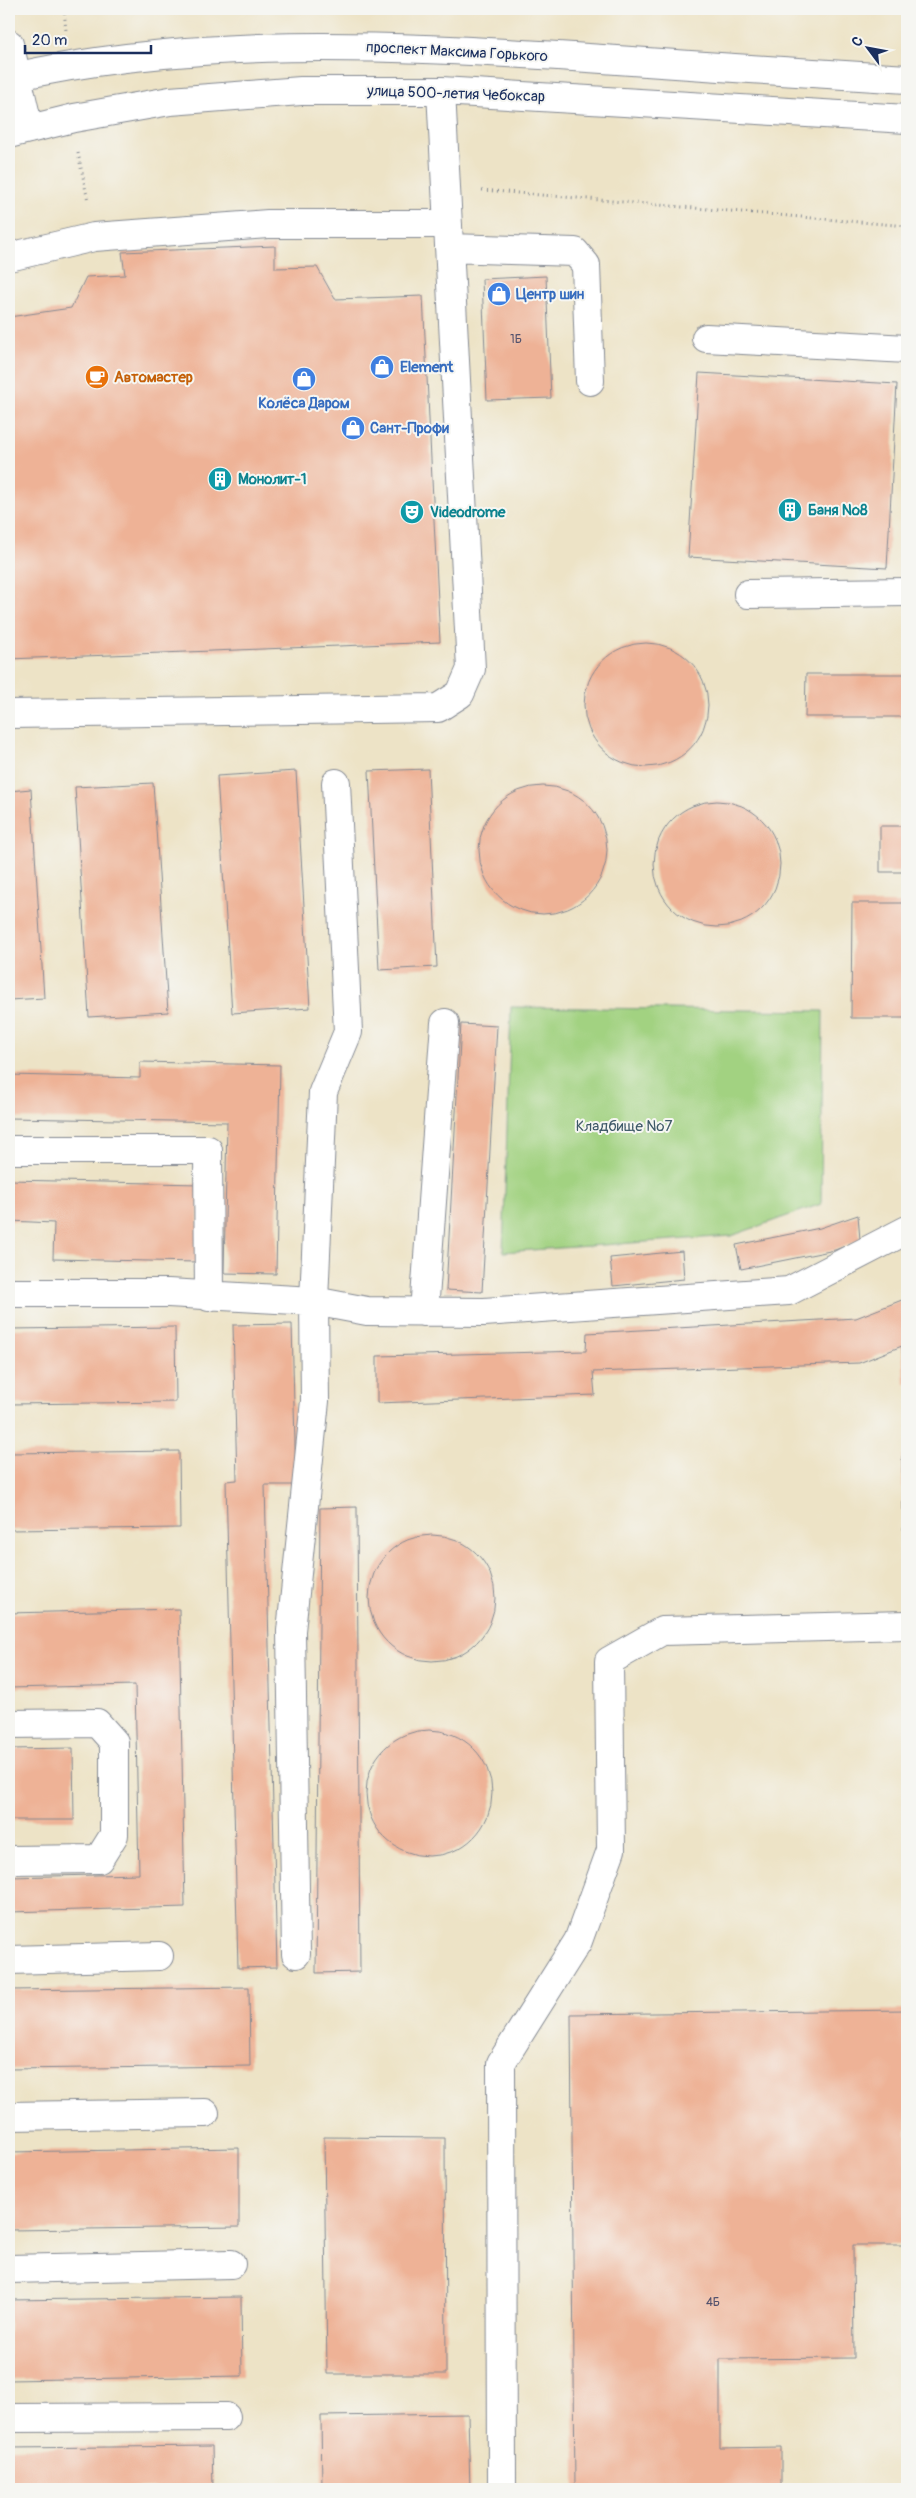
<svg xmlns="http://www.w3.org/2000/svg" width="916" height="2498" font-family="Pangolin,sans-serif">
	<rect width="100%" height="100%" fill="#f6f6f2"/>
	<filter id="ink" filterUnits="userSpaceOnUse"><feTurbulence type="fractalNoise" baseFrequency=".02" numOctaves="2"/><feDisplacementMap in="SourceGraphic" scale="10" xChannelSelector="R" yChannelSelector="G"/><feConvolveMatrix kernelMatrix="1 2 1 2 8 2 1 2 1" color-interpolation-filters="sRGB"/></filter>
	<filter id="wash" filterUnits="userSpaceOnUse"><feTurbulence type="fractalNoise" baseFrequency=".0096" numOctaves="4" result="noise"/><feDisplacementMap in="SourceGraphic" scale="20" xChannelSelector="R" yChannelSelector="G"/><feGaussianBlur stdDeviation="1.12" result="paint"/><feColorMatrix in="noise" values="0 0 0 0 0 0 0 0 0 0 0 0 0 0 0 0 0 1.4 0 .05"/><feComposite in="paint" operator="in"/></filter>
	<g filter="url(#wash)">
		<rect width="100%" height="100%" fill="#ede3c6"/>
		<path fill="#a2d281" stroke="#5e8070" d="M511,1007L823,1011L821,1204L731,1236L503,1252Z"/>
		<g id="blocks">
			<path fill="#eeb296" d="M275,246V268L317,267L335,299L423,296L440,642L9,659V317L71,308L86,277L125,275L122,252Z
				M546,276L551,398L487,400L482,279Z
				M699,373L897,384L887,568L688,557Z
				M584 705a62 62 0 1 1 124 0a62 62 0 1 1-124 0Z
				M806,674H907V717H805Z
				M428,769L437,967L379,970L369,771Z
				M296,771L310,1008L232,1013L217,776Z
				M153,783L168,1012L89,1017L75,787Z
				M479 850a64 64 0 1 1 128 0a64 64 0 1 1-128 0Z
				M31,789L44,998L9,1000V791Z
				M654 864a63 63 0 1 1 126 0a63 63 0 1 1-126 0Z
				M880,826H907V872H880Z
				M852,903H907V1018H851Z
				M461,1024L497,1026L482,1292L446,1290Z
				M140,1062L280,1065L276,1274L224,1273L227,1122L9,1118V1075L140,1078Z
				M9,1180L199,1184L197,1262L53,1259L54,1223L9,1221Z
				M858,1215L860,1240L835,1250L741,1269L736,1245L820,1228Z
				M682,1251L684,1279L613,1286L610,1258Z
				M907,1298V1383L904,1384L902,1346L859,1363L593,1372L595,1395L377,1403V1356L586,1351L587,1333L856,1318Z
				M292,1324L296,1485H265L277,1967L238,1968L226,1481L237,1480L233,1325Z
				M175,1327L176,1402L9,1404V1329Z
				M179,1451L180,1528L9,1530V1453Z
				M907,1455V1530H903L902,1456Z
				M357,1507L360,1972L316,1973L320,1508Z
				M369 1598a63 63 0 1 1 126 0a63 63 0 1 1-126 0Z
				M179,1609L185,1907L9,1912V1877L139,1874L135,1685L9,1688V1613Z
				M366 1793a63 63 0 1 1 126 0a63 63 0 1 1-126 0Z
				M73,1748L74,1820H9V1749Z
				M249,1987L250,2066L9,2069V1990Z
				M907,2010V2245H853L854,2358L720,2359V2448L781,2447V2489H575L571,2014Z
				M324,2137L445,2138L446,2374H327Z
				M239,2148V2227L9,2230V2152Z
				M241,2297L242,2376L9,2380V2300Z
				M468,2414L470,2489H322L321,2416Z
				M212,2446L213,2488L9,2489V2448Z"/>
		</g>
	</g>
	<g filter="url(#ink)">
		<use href="#blocks" fill-opacity="0" stroke="#848992" stroke-width="1"/>
		<g fill="none" stroke-linecap="round" stroke-linejoin="round">
			<g stroke="#848992" stroke-width="30">
				<path id="minor" d="M9,44L17,77
					M449,248L575,252L586,265L590,381
					M9,257L94,237L268,224H448
					M706,338L907,349
					M748,594L907,592
					M9,714L438,708L460,694L471,669L441,91
					M9,1150H208L209,1297
					M9,1293H168L314,1301L367,1311L484,1312L789,1291L907,1230
					M424,1312L445,1023
					M9,1724L97,1723L114,1742V1835L99,1859L9,1860
					M296,1954L291,1631L315,1401L314,1301L323,1092L348,1032L336,783
					M9,1960L159,1956
					M9,2116L205,2113
					M9,2269L231,2264
					M9,2418L226,2417
					M502,2489L501,2063L578,1941L611,1850L609,1661L662,1631L907,1625"/>
			</g>
			<g stroke="#848992" stroke-width="30">
				<path id="major" d="M17,77L29,129
					M9,78C193,36 385,45 573,57C684,65 796,72 907,79
					M9,134L74,118L170,101L301,91H441L907,119"/>
			</g>
			<path stroke="#848992" stroke-width="3" stroke-dasharray="1 4" stroke-linecap="butt" d="M64,9L66,31
				M78,153L88,201
				M482,190L907,226"/>
			<use href="#minor" stroke="#fff" stroke-width="28"/>
			<use href="#major" stroke="#fff" stroke-width="28"/>
		</g>
	</g>
	<defs>
		<g id="shop-disc" transform="scale(1.25)"><circle r="9.5" fill="#3f7fe0" stroke="#f6f6f2"/><path d="M-5-2.5h2.3a2.7 3.5 0 0 1 5.4 0H5L5.5 6h-11ZM-1.5-2.5h3a1.5 2.3 0 0 0-3 0Z" fill="#fff"/></g>
		<g id="cafe-disc" transform="scale(1.25)"><circle r="9.5" fill="#e8710a" stroke="#f6f6f2"/><path d="M-5.5-4.5H6V0H3Q3 3.5 0 3.5H-2.5Q-5.5 3.5-5.5 0ZM3-3.2v2h1.7v-2ZM-6 4.5H4V6H-6Z" fill="#fff"/></g>
		<g id="building-disc" transform="scale(1.25)"><circle r="9.5" fill="#0f9aa8" stroke="#f6f6f2"/><path d="M-4-6H4V6H1V3H-1V6H-4ZM-2.5-4.3h1.7v1.8h-1.7ZM.8-4.3h1.7v1.8H.8ZM-2.5-1h1.7V.8h-1.7ZM.8-1h1.7V.8H.8Z" fill="#fff"/></g>
		<g id="theatre-disc" transform="scale(1.25)"><circle r="9.5" fill="#0f9aa8" stroke="#f6f6f2"/><path d="M-5-5.5Q0-4 5-5.5V0Q5 5 0 6Q-5 5-5 0ZM-3.3-2.5H-1v1.5H-3.3ZM1-2.5H3.3v1.5H1ZM-2.8 1Q0 5.5 2.8 1Z" fill="#fff"/></g>
	</defs>
	<g fill-rule="evenodd">
		<use href="#shop-disc" x="499" y="294"/>
		<use href="#shop-disc" x="382" y="367"/>
		<use href="#cafe-disc" x="97" y="377"/>
		<use href="#shop-disc" x="304" y="379"/>
		<use href="#shop-disc" x="353" y="428"/>
		<use href="#building-disc" x="220" y="479"/>
		<use href="#building-disc" x="790" y="510"/>
		<use href="#theatre-disc" x="412" y="512"/>
	</g>
	<g text-anchor="middle" dominant-baseline="central" stroke-width="4" stroke-linejoin="round" paint-order="stroke">
		<g font-size="12" fill="#50506c">
			<text x="516" y="339">1Б</text>
			<text x="713" y="2302">4Б</text>
		</g>
		<g font-size="15" fill="#1b2f5e" stroke="#f6f6f2">
			<text transform="translate(457 52) rotate(3)">проспект Максима Горького</text>
			<text transform="translate(456 94) rotate(2)">улица 500-летия Чебоксар</text>
		</g>
		<g font-size="15" font-weight="bold" fill="#366cbe" stroke="#f6f6f2" text-anchor="start">
			<text x="516" y="294">Центр шин</text>
			<text x="400" y="367">Element</text>
			<text x="304" y="403" text-anchor="middle">Колёса Даром</text>
			<text x="370" y="428">Сант-Профи</text>
		</g>
		<g font-size="15" font-weight="bold" fill="#c56008" stroke="#f6f6f2" text-anchor="start">
			<text x="114" y="377">Автомастер</text>
		</g>
		<g font-size="15" font-weight="bold" fill="#0d838f" stroke="#f6f6f2" text-anchor="start">
			<text x="238" y="479">Монолит-1</text>
			<text x="808" y="510">Баня №8</text>
			<text x="430" y="512">Videodrome</text>
		</g>
		<g font-size="15" fill="#3d5867" stroke="#f6f6f2">
			<text x="624" y="1126">Кладбище №7</text>
		</g>
	</g>
	<rect width="916" height="2498" fill="none" stroke="#f6f6f2" stroke-width="30"/>
	<g transform="translate(868 48) rotate(302)" stroke="#f6f6f2" stroke-width="4" paint-order="stroke">
	<path d="M0-4L9 19L0 12L-9 19Z" fill="#1b2f5e"/>
	<text y="-8" font-size="14" font-weight="bold" text-anchor="middle" fill="#1b2f5e">С</text>
	</g>
	<path d="M25 45v8h126v-8" fill="none" stroke="#1b2f5e" stroke-width="2.5"/>
	<text x="32" y="45" font-size="15" fill="#1b2f5e" stroke="#f6f6f2" stroke-width="4" paint-order="stroke">20 m</text>
</svg>
